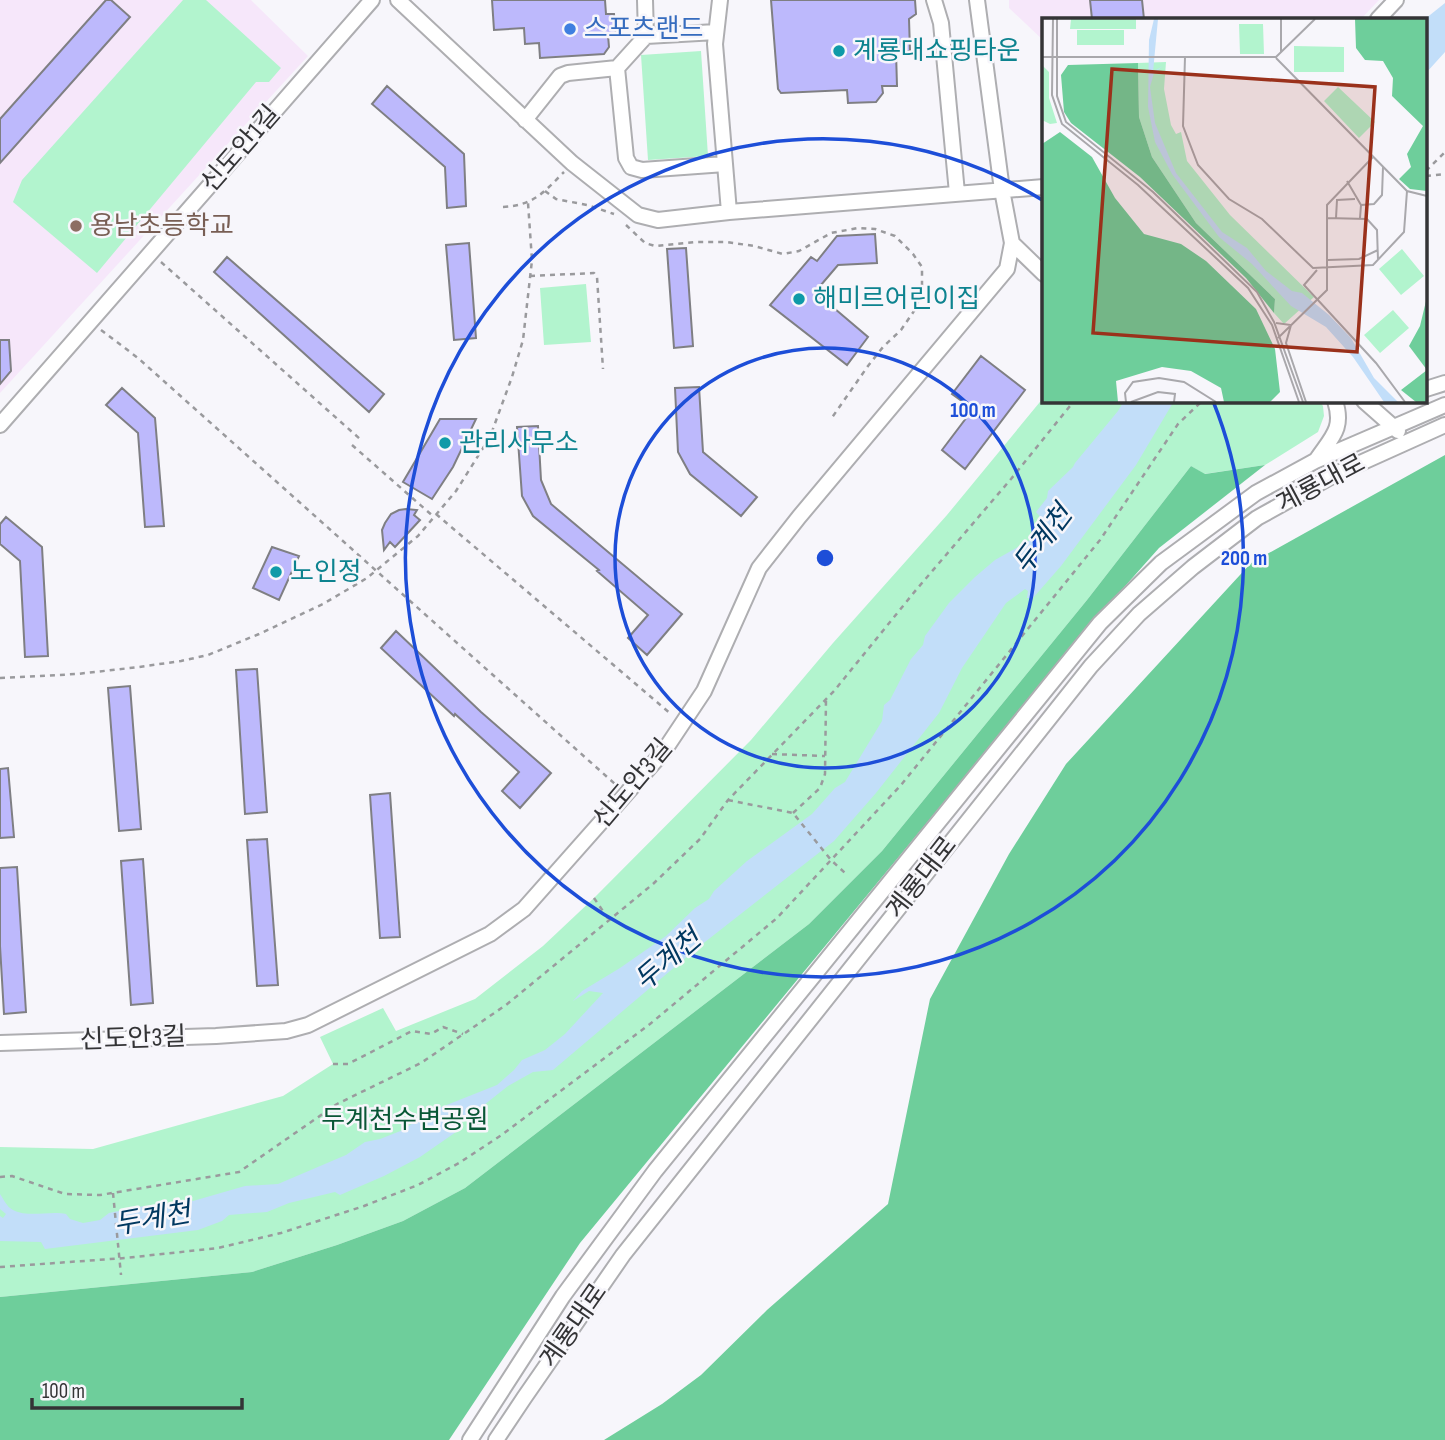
<svg xmlns="http://www.w3.org/2000/svg" width="1445" height="1440" font-family="'Sofia Sans Condensed','Noto Sans KR',sans-serif">
	<rect width="100%" height="100%" fill="#f7f6fb"/>
	<path fill="#f6e7fa" d="M0,0H251L308,56L0,393Z
		M1009,0H1379L1361,19H1044V41L1009,8Z"/>
	<path fill="#b2f4ce" d="M183,0H206L281,68L269,82H256L97,273L13,202L22,180Z
		M701,51L708,156L648,160L641,55Z
		M586,284L591,342L544,345L540,288Z
		M1044,397V401H1319L1323,406L1324,416L1318,432L1265,465L1204,474L1191,466L1087,600L882,851L809,924L465,1188L403,1221L337,1245L252,1272L0,1297V1147L93,1149L283,1096L333,1064L320,1037L383,1008L396,1031L475,999L543,946L594,898L751,740L833,643L947,515Z"/>
	<path fill="#6ece9b" d="M1445,455V1440H604L662,1404L701,1375L767,1310L888,1204L930,999L1009,854L1066,764L1251,563Z
		M1265,465L1159,548L1086,630L580,1243L449,1440H0V1297L252,1272L337,1245L403,1221L465,1188L809,924L882,851L1087,600L1191,466L1205,474Z"/>
	<path fill="#c2def9" d="M1445,3V52L1426,73L1425,19Z
		M1124,401H1174L1136,465L1061,566L1033,598H1027L1028,591L1025,589L1006,603L962,668L939,713L876,793L834,841L696,949L553,1070L533,1072L508,1086L484,1105L460,1120L456,1132L420,1157L384,1176L340,1195L335,1192L289,1203L267,1212L229,1215L222,1221L198,1230L45,1249L41,1242L0,1241V1216L3,1218L6,1214L0,1209V1194C3,1198 6,1205 10,1208C23,1219 50,1210 66,1214L70,1219L83,1223L100,1220L109,1213L138,1207L193,1201L245,1186L278,1184L346,1155L365,1142L380,1139L403,1130L429,1112L497,1085L514,1070L522,1060L545,1050L565,1034L603,993L589,991L573,1001L582,991L620,968L666,936L695,908L709,899L714,891L747,861L812,814L835,788L845,782L882,721L884,705L890,700L911,659L923,645L925,636L949,603L975,577L995,560L1032,539L1042,527L1044,521L1036,512L1047,498L1048,491L1073,467L1075,463L1118,411Z"/>
	<path fill="#bdb9fc" stroke="#7f7f83" stroke-width="2" d="M106,0H111L130,17L0,163V119Z
		M492,0H605L606,14H614L616,35H608L609,47L604,54L540,58L539,43L525,44L524,28L494,30Z
		M771,0H915L916,14L909,19L910,51L896,52L897,86H882L883,93L876,102L848,103L847,90L781,93L778,89Z
		M1090,0H1142L1144,19H1092Z
		M387,86L464,154L466,206L447,208L445,167L372,104Z
		M875,234L877,263L838,265L815,292L868,337L847,365L770,305L811,257L817,261L837,236Z
		M469,243L476,338L454,340L446,245Z
		M686,248L693,346L674,348L667,249Z
		M227,257L384,394L369,412L214,272Z
		M0,340H9L11,371L0,384Z
		M981,356L1025,390L965,469L942,450L973,409L952,394Z
		M699,387L703,452L757,497L741,516L690,474L678,452L675,388Z
		M122,388L155,418L164,526L145,527L138,433L106,405Z
		M440,419H476L453,467L432,499L403,482Z
		M538,426L541,480L551,504L682,614L647,655L628,638L648,615L597,571L599,570L533,516L522,496L517,427Z
		M406,509L417,510L414,515L420,520L395,547L390,542L384,550L382,530L385,523L391,514L399,510Z
		M6,517L42,547L48,656L25,657L20,561L0,544V524Z
		M272,547L299,556L279,600L253,588Z
		M396,631L481,712L551,773L520,808L502,791L519,772L455,714L454,716L381,648Z
		M257,669L267,812L245,814L236,670Z
		M130,686L141,829L119,831L108,688Z
		M8,768L14,837L0,838V769Z
		M390,793L400,937L380,938L370,795Z
		M267,839L278,985L257,986L247,840Z
		M143,859L153,1003L131,1005L121,861Z
		M17,867L26,1012L4,1014L0,946V868Z"/>
	<g fill="none" stroke-linecap="round" stroke-linejoin="round">
		<g stroke="#aeaeb1" stroke-width="18">
			<path id="minor" d="M398,0L572,163L638,215L658,220L729,212L1044,187
				M645,0L646,36
				M720,0L715,44L729,212
				M934,0L941,23L957,193
				M1378,19L1396,0
				M617,68L626,158L631,167L642,170L725,164
				M525,120L560,76L568,73L617,68L646,36L716,32
				M1012,243L1044,274
				M1426,389L1445,383
				M1364,401L1398,431
				M0,425L372,0
				M1317,459C1332,437 1344,428 1335,401
				M0,1043L216,1036L286,1031L308,1025L490,934L524,909L664,751L704,691L759,568L799,517L1007,269L1012,243L1002,190L977,0
				M470,1440L563,1296L655,1171L1100,623L1161,563L1256,493L1315,461L1445,405
				M496,1440L524,1398L623,1255L1091,666L1139,614L1193,567L1257,518L1336,474L1445,425"/>
		</g>
		<path stroke="#9a9a9d" stroke-width="2.5" stroke-dasharray="5 5" stroke-linecap="butt" d="M1426,171L1445,152
			M1426,176L1445,174
			M545,191L556,199L587,205L614,214
			M503,207C534,205 543,193 564,172
			M626,225L645,243L655,246L695,242H727L754,246L783,254L799,251L831,233L858,228L875,229L895,236L913,254L922,267V292L914,311L901,330L883,347L868,366L831,419
			M161,262L360,439
			M530,276L594,273L597,277L603,369
			M101,330L138,358L615,784
			M352,445L434,517
			M436,514L671,714
			M0,678L77,674L139,667L181,661L208,655L259,634L323,604L367,578L418,536L456,491L490,437L512,377L523,340L532,260L528,203
			M772,754L825,756
			M728,800L793,813L831,860L845,873
			M793,813L820,788L825,774L826,699
			M594,898L609,920
			M333,1064H348L412,1031L431,1034L443,1027L463,1034
			M0,1177L12,1176L65,1194L100,1195L239,1172L337,1104L421,1063L506,1005L653,884L700,839L728,800L834,691L916,590L1011,479L1074,401
			M113,1193L121,1275
			M0,1267L125,1258L218,1248L281,1233L364,1206L418,1185L459,1163L503,1134L650,1024L777,918L901,785L1100,540L1178,424L1200,403L1206,401"/>
		<use href="#minor" stroke="#fff" stroke-width="14"/>
	</g>
	<g fill="none" stroke="#1d4ed8" stroke-width="3.5">
		<circle cx="825" cy="558" r="210"/>
		<path d="M1213 401A419 419 0 1 1 1044 201"/>
	</g>
	<circle fill="#3f7fe0" stroke="#f7f6fb" stroke-width="2.5" cx="570" cy="29" r="7"/>
	<g fill="#0f9aa8" stroke="#f7f6fb" stroke-width="2.5">
		<circle cx="839" cy="51" r="7"/>
		<circle cx="799" cy="299" r="7"/>
		<circle cx="445" cy="443" r="7"/>
		<circle cx="276" cy="572" r="7"/>
	</g>
	<circle fill="#8d6e63" stroke="#f7f6fb" stroke-width="2.5" cx="76" cy="226" r="7"/>
	<g text-anchor="middle" dominant-baseline="central" stroke-width="5" stroke-linejoin="round" paint-order="stroke">
		<g font-size="26" fill="#366cbe" stroke="#f7f6fb" text-anchor="start">
			<text x="584" y="29">스포츠랜드</text>
		</g>
		<g font-size="26" fill="#0d838f" stroke="#f7f6fb" text-anchor="start">
			<text x="853" y="51">계룡대쇼핑타운</text>
			<text x="813" y="299">해미르어린이집</text>
			<text x="459" y="443">관리사무소</text>
			<text x="290" y="572">노인정</text>
		</g>
		<g font-size="26" fill="#343436" stroke="#f7f6fb">
			<text transform="translate(241 149) rotate(-49)">신도안1길</text>
			<text transform="translate(1321 484) rotate(-28)">계룡대로</text>
			<text transform="translate(633 784) rotate(-50)">신도안3길</text>
			<text transform="translate(922 878) rotate(-52)">계룡대로</text>
			<text transform="translate(133 1039) rotate(-2)">신도안3길</text>
			<text transform="translate(574 1326) rotate(-55)">계룡대로</text>
		</g>
		<g font-size="26" fill="#785e54" stroke="#f7f6fb" text-anchor="start">
			<text x="90" y="226">용남초등학교</text>
		</g>
		<g font-size="26" fill="#095736" stroke="#f7f6fb">
			<text x="405" y="1120">두계천수변공원</text>
		</g>
		<g font-size="28" font-style="italic" fill="#003860" stroke="#f7f6fb">
			<text transform="translate(1043 540) rotate(-53)">두계천</text>
			<text transform="translate(668 960) rotate(-41)">두계천</text>
			<text transform="translate(152 1219) rotate(-10)">두계천</text>
		</g>
	</g>
	<g transform="translate(1042 18)">
		<rect width="385" height="385" fill="#f7f6fb"/>
		<path d="M29,1H94V11H28ZM197,6H221L222,36H198ZM35,12H82V27H35ZM252,28L302,29V54H252ZM124,44L122,71L129,107L134,116L139,114L145,143L188,197L272,279L242,306L232,295L233,281L154,205L110,139L97,99L96,45ZM0,47L7,54V80L15,105L8,106L0,102ZM296,69L333,104L317,120L282,83ZM360,231L382,258L359,277L337,251ZM351,292L367,310L338,335L322,317Z" fill="#b2f4ce"/>
		<path d="M313,1H385V173L368,171L357,161L369,149L365,136L381,108L350,78L351,60L341,43L323,42L314,30ZM96,45L97,99L110,139L154,205L233,281L232,295L204,260L98,159L29,105L22,94L19,57L26,47ZM18,114L50,139L73,180L102,216L139,226L164,243L214,291L233,331L238,374L228,384H182L179,370L149,353L120,349L74,363L76,384H0V126ZM385,279V384H374L359,372L385,352L367,328L378,308Z" fill="#6ece9b"/>
		<path d="M112,1H116L111,54L121,48L112,55L108,69L113,105L134,155L180,214L205,230L224,253L250,273L260,275L287,297L309,320L332,360L356,384H342L311,339L284,309L249,288L210,246L177,219L130,156L113,124L106,89L107,22Z" fill="#c2def9"/>
		<path fill="none" stroke="#a9a8ac" stroke-width="2" d="M11,1L10,77L20,106L96,167L206,270L230,307L257,384M15,1V78L24,104L111,174L215,274L232,304L261,384M239,34V1M0,39H234L273,1M143,39L141,108L156,147L187,181L220,201L271,250L331,247L362,214L365,173M234,40L365,173L385,178M305,163L319,187L318,200M319,187L332,186L340,177L341,149M285,200L325,201L335,212L336,242M294,200L295,182L313,181M286,242L317,241L336,232M275,252L262,267L334,345L363,384M234,305L249,307L244,325L264,384M236,320L285,272V187L331,139M84,384L83,375L91,364L117,360L142,364L174,384M89,384L116,374L133,376L132,384"/>
		<path fill="#9a311b" fill-opacity="0.15" stroke="#9a311b" stroke-width="3.5" d="M70,51L333,69L315,334L51,315Z"/>
		<rect width="385" height="385" fill="none" stroke="#343436" stroke-width="3.5"/>
	</g>
	<circle cx="825" cy="558" r="10" fill="#1d4ed8" stroke="#f7f6fb" stroke-width="3.5"/>
	<g font-size="21" text-anchor="middle" font-weight="bold" fill="#1d4ed8" stroke="#f7f6fb" stroke-width="5" stroke-linejoin="round" paint-order="stroke">
		<text x="973" y="417">100 m</text>
		<text x="1244" y="565">200 m</text>
	</g>
	<path d="M32 1398v10h210v-10" fill="none" stroke="#343436" stroke-width="3.5"/>
	<text x="42" y="1398" font-size="21" fill="#343436" stroke="#f7f6fb" stroke-width="5" paint-order="stroke">100 m</text>
</svg>
